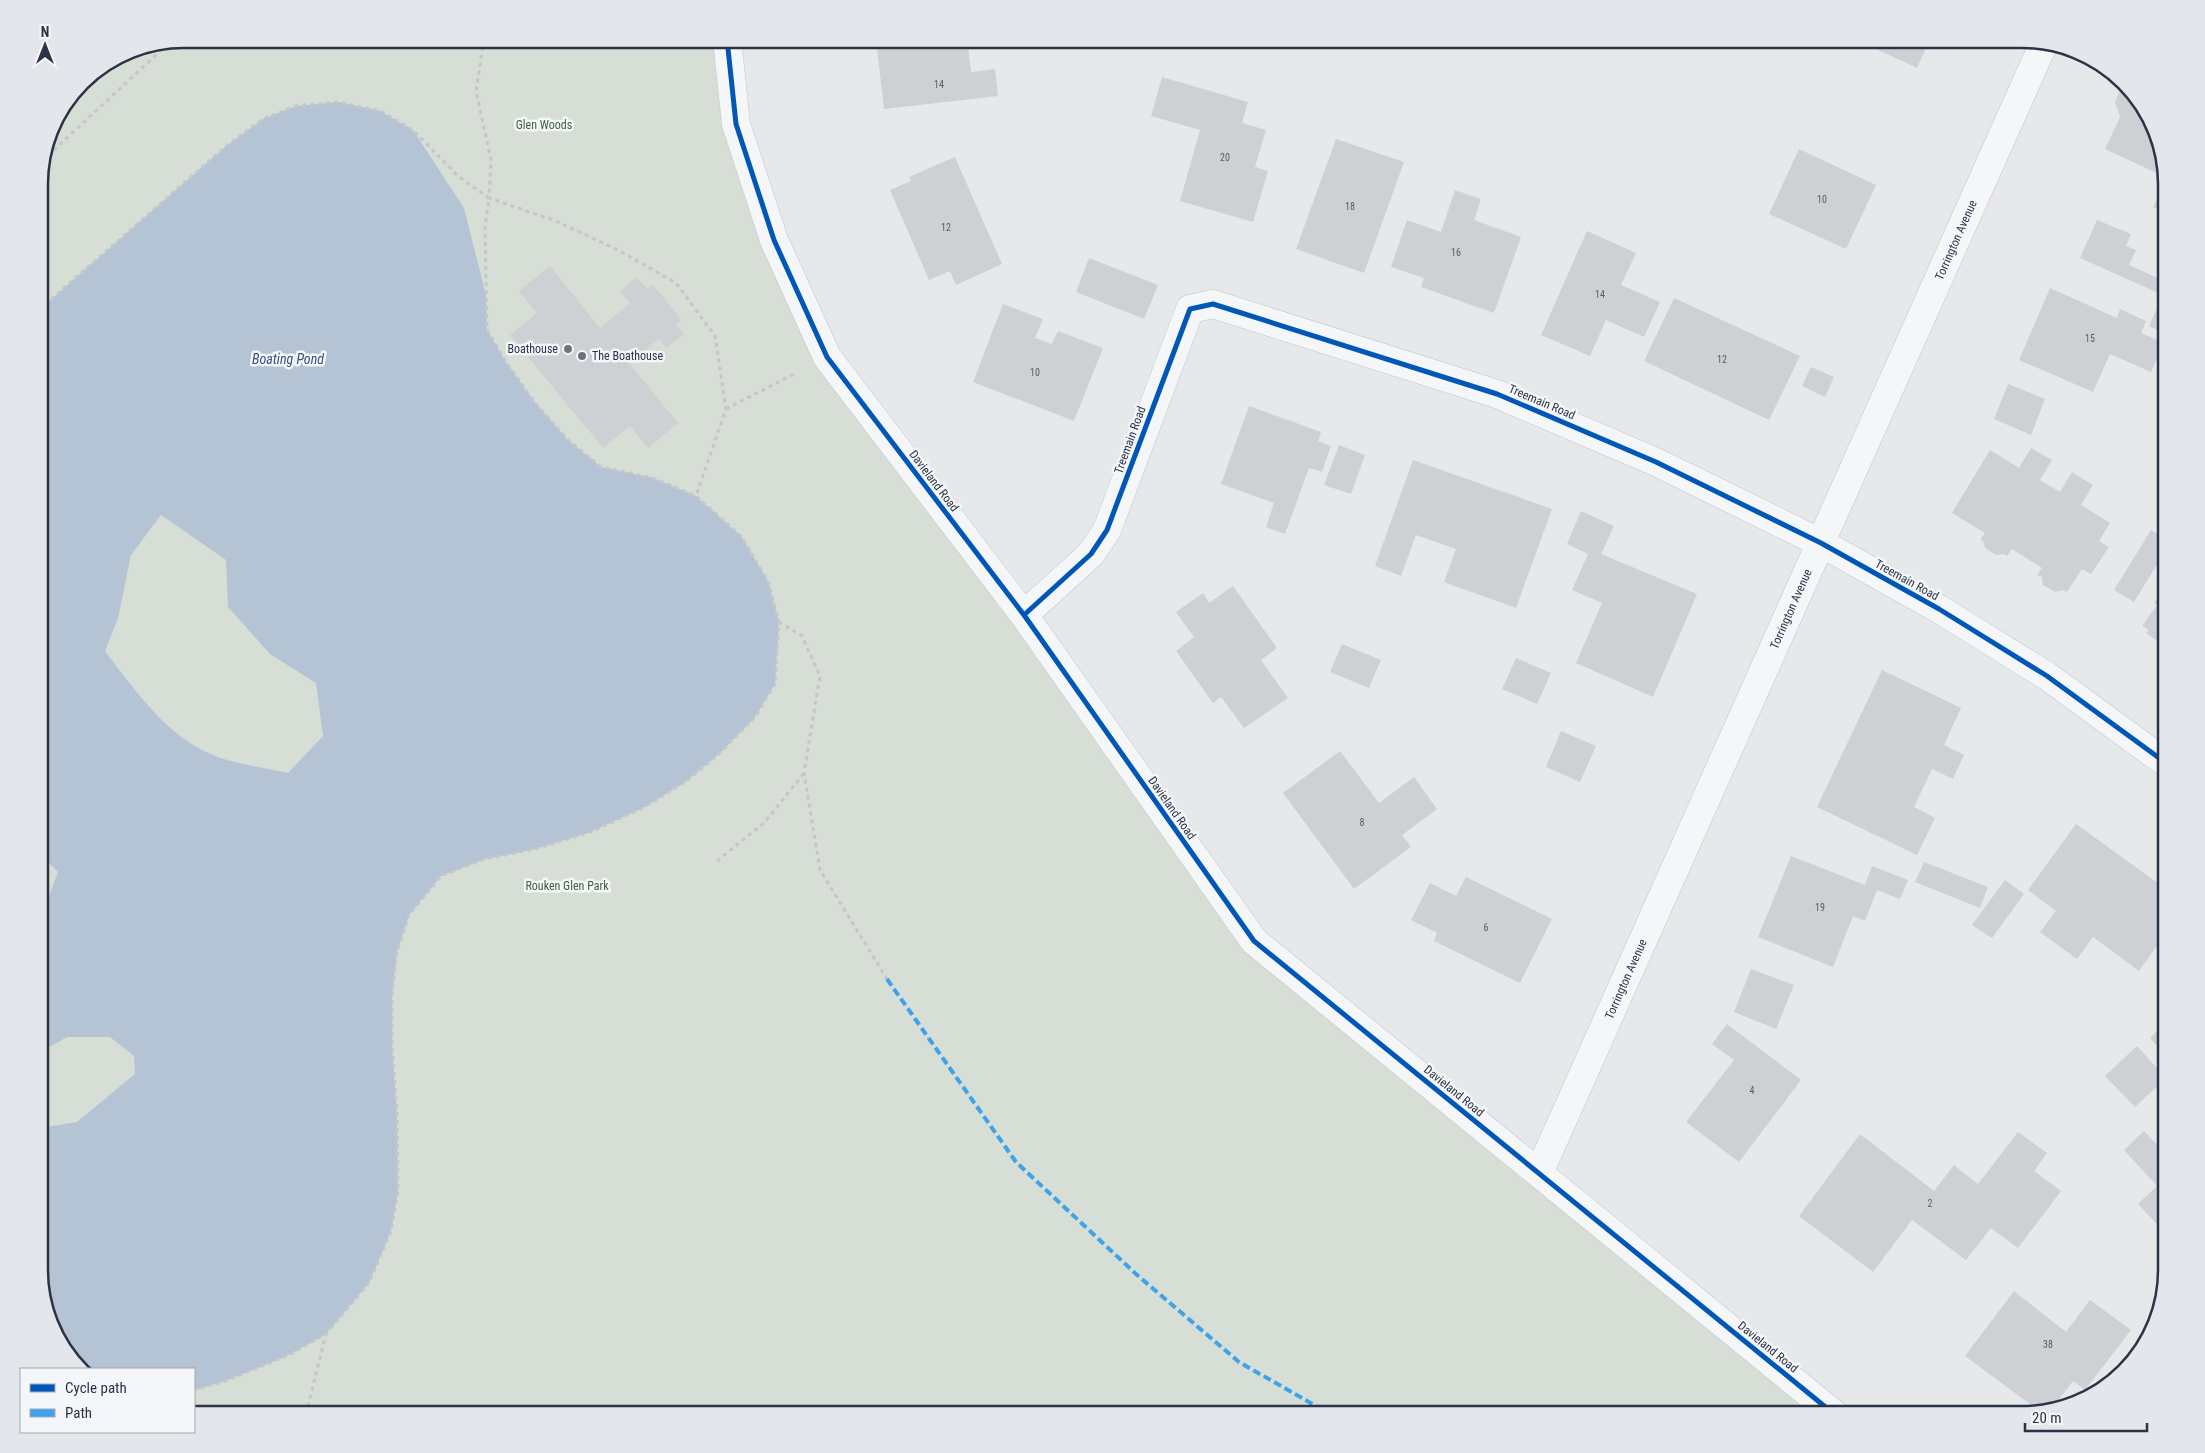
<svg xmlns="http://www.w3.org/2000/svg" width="2205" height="1453" font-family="'Roboto Condensed',sans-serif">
	<rect width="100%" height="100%" fill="#e6e8ea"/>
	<path fill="#d6ded6" d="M183,39H727L736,124L827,357L1254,941L1834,1414H194V1369H84L58,1342L39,1279V174L50,128L81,81L128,50Z"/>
	<path fill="#b4c4d5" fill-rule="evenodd" d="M339,102L380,111L413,130L464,208L486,295L487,330L506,362L533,400L568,440L601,467L653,478L696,496L741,536L768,581L779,622L775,684L755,717L718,755L685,782L643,808L588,833L535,849L485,859L441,876L409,915L397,952L392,996V1046L397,1113L398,1190L391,1231L369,1283L326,1334L287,1356L225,1381L194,1390V1369H84L58,1342L39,1279V1128L77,1122L135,1074L134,1056L110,1037H67L39,1053V924L58,872L39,853V310L225,147L263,119L296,106ZM161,515L226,560L228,607L270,654L316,683L323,736L288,773C266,768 234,764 213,755C166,736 135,690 105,651L118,618L131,555Z"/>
	<path fill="#ced0d3" d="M876,39H967L971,72L995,69L998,96L884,109Z
		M1863,39H1945L1941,47L1929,41L1917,68L1861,42Z
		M1162,77L1248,102L1242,123L1266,130L1255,167L1268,171L1253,222L1180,201L1200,130L1151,116Z
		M2125,87L2147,111L2165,177L2105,149L2120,117L2115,102L2121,88Z
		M1336,139L1404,162L1364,273L1296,249Z
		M1799,149L1876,185L1846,249L1769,214Z
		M955,157L1002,264L956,285L950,271L929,280L890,190L911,181L909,177Z
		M2166,180V214L2153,207Z
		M1455,190L1481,199L1474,220L1521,237L1494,313L1421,287L1424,278L1391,267L1407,220L1441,232Z
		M2097,220L2131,234L2126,246L2136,250L2129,265L2166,282L2165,296L2080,258Z
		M1587,231L1636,253L1621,285L1660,302L1644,337L1606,320L1590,356L1541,335Z
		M1089,258L1158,285L1144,319L1076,292Z
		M550,266L600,328L630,303L620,291L637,277L647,289L653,285L682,320L676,325L684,334L666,348L659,339L629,363L678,423L648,448L630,426L603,448L510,335L537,313L519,291Z
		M2050,288L2117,318L2120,309L2146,321L2141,333L2164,343L2151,372L2110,354L2093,392L2019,360Z
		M1674,298L1800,356L1769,420L1644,361Z
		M2161,299L2166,301V334L2149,326Z
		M1003,304L1043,319L1035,338L1052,344L1058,331L1103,348L1074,421L973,382Z
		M1811,367L1834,377L1825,397L1802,386Z
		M2008,384L2045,399L2031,435L1994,419Z
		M1249,406L1321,432L1318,441L1331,446L1322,472L1309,468L1285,534L1266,527L1274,503L1221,484Z
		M1339,445L1365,455L1351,494L1324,485Z
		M2031,448L2052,460L2040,480L2060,492L2072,472L2093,485L2081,505L2110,523L2099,541L2109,547L2091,574L2082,569L2067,592L2062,590L2055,592L2043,585L2042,577L2037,575L2042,568L2012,549L2007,556L2004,554L1996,555L1985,548L1983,541L1980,540L1985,533L1952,513L1990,450L2019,468Z
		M1413,460L1552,509L1516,608L1444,582L1456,549L1416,535L1401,576L1375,566Z
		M1581,511L1614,526L1601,554L1697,594L1653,697L1576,663L1602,603L1572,590L1588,554L1567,544Z
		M2151,530L2166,540V550L2134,602L2114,590Z
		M1233,586L1277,648L1261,660L1288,698L1244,728L1221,697L1213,703L1176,651L1194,637L1176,612L1203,593L1209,603Z
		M2166,587V648L2160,644L2164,640L2160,638L2157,641L2146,633L2149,630L2142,626L2157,605L2154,603Z
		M1342,644L1381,660L1369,688L1330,672Z
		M1516,658L1551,673L1537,704L1502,689Z
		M1882,670L1961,708L1944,745L1964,755L1953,779L1932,769L1914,807L1935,818L1917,855L1817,807Z
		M1561,731L1596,746L1580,782L1546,767Z
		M1340,751L1379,803L1414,777L1437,809L1402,835L1411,847L1354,889L1283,793Z
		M2076,824L2166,889V933L2139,971L2093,937L2077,959L2040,932L2056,911L2028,890Z
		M1791,856L1865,885L1872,866L1908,880L1900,899L1877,890L1865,921L1853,916L1833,967L1758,937Z
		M1924,862L1988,887L1980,908L1915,882Z
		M1466,877L1552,919L1520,983L1434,941L1437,933L1411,920L1430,883L1456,896Z
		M2005,880L2024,894L1992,938L1972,925Z
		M1751,969L1794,985L1776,1029L1734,1012Z
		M1727,1024L1801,1080L1739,1162L1686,1122L1734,1060L1712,1044Z
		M2161,1027L2166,1033V1046L2161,1050L2150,1038Z
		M2137,1046L2166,1078L2135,1107L2105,1076Z
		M2144,1131L2166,1154V1234L2138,1204L2157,1186L2124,1150Z
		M2018,1132L2047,1153L2034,1171L2061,1191L2018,1248L1991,1228L1966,1260L1912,1220L1873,1272L1799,1216L1860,1134L1934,1191L1954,1165L1978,1184Z
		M2014,1291L2066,1332L2090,1300L2131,1330L2085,1390L2073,1381L2053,1407L2038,1410L1965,1356Z"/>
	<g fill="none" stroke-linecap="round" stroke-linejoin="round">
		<g stroke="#c4c6c8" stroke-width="29">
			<path id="minor" d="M1024,615L1091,554L1107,530L1190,309L1213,304L1497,394L1656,462L1821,543L1939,609L2047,676L2166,763
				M1539,1173L2043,45"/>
		</g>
		<g stroke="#c4c6c8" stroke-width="29">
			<path id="tertiary" d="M727,39L736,124L774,240L827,357L1024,615L1254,941L1834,1414"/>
		</g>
		<path stroke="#c5c6ca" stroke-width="3" stroke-dasharray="4 4" stroke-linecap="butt" d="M484,39L476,91L491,160L489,198L556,221L618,250L676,283L715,336L726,409L696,496
			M42,161L171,41
			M39,310L225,147L263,119L296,106L339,102L380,111L413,130L459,177L489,198L485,227L487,330L506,362L533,400L568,440L601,467L653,478L696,496L741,536L768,581L779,622L775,684L755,717L718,755L685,782L643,808L588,833L535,849L485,859L441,876L409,915L397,952L392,996V1046L397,1113L398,1190L391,1231L369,1283L326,1334L287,1356L225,1381L194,1390
			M726,409L796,373
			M779,622L802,636L820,676L804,773L820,870L887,979
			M717,861L765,822L804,773
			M306,1414L326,1334"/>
		<use href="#minor" stroke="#f5f6f7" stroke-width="28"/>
		<use href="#tertiary" stroke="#f5f6f7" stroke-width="28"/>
		<path stroke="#3ea3ec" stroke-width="4" stroke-dasharray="8 4" stroke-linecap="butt" d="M887,979L1016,1162L1136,1274L1239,1362L1330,1414"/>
		<g stroke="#f4f6f9" stroke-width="8">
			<path id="cycleway" d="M727,39L736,124L774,240L827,357L1024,615L1254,941L1834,1414
				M1024,615L1091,554L1107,530L1190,309L1213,304L1497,394L1656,462L1821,543L1939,609L2047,676L2166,763"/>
		</g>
		<use href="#cycleway" stroke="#0057b8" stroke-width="5"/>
	</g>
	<g fill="#6c737f" stroke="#f4f6f9" stroke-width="2">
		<circle cx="568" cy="349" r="5"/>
		<circle cx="582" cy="356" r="5"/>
	</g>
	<g text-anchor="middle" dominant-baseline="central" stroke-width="5" stroke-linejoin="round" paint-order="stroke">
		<g font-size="10" fill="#545c69">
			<text x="939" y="84">14</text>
			<text x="1225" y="157">20</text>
			<text x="1822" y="199">10</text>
			<text x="1350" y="206">18</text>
			<text x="946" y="227">12</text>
			<text x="1456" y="252">16</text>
			<text x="1600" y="294">14</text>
			<text x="2090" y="338">15</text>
			<text x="1722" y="359">12</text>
			<text x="1035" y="372">10</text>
			<text x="1362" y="822">8</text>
			<text x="1820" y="907">19</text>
			<text x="1486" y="927">6</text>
			<text x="1752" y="1090">4</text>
			<text x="1930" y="1203">2</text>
			<text x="2048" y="1344">38</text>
		</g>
		<g font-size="12" fill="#3f6138" stroke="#f4f6f9">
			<text x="544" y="125">Glen Woods</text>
			<text x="567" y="886">Rouken Glen Park</text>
		</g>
		<g font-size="12" fill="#2b3445" stroke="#f4f6f9">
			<text transform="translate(1956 240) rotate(-66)">Torrington Avenue</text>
			<text transform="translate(1542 402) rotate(23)">Treemain Road</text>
			<text transform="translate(1130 440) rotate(-70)">Treemain Road</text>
			<text transform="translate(934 481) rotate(53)">Davieland Road</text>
			<text transform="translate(1907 580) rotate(29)">Treemain Road</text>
			<text transform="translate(1791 609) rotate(-66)">Torrington Avenue</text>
			<text transform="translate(1172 808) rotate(55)">Davieland Road</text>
			<text transform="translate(1626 979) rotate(-66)">Torrington Avenue</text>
			<text transform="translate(1454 1091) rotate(39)">Davieland Road</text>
			<text transform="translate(1768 1347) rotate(39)">Davieland Road</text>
		</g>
		<g font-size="12" fill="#2b3445" stroke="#f4f6f9" text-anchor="end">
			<text x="558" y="349">Boathouse</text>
			<text x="592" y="356" text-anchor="start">The Boathouse</text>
		</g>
		<g font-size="14" font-style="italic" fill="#34527a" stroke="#f4f6f9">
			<text x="288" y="359">Boating Pond</text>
		</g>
	</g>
	<path d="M0 0H2205V1453H0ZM184 48H2022A136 136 0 0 1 2158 184V1270A136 136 0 0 1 2022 1406H184A136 136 0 0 1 48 1270V184A136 136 0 0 1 184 48Z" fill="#e4e6eb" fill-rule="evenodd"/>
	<path fill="none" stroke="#2b3445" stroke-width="2.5" d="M184 48H2022A136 136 0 0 1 2158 184V1270A136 136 0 0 1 2022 1406H184A136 136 0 0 1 48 1270V184A136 136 0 0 1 184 48Z"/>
	<rect x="20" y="1368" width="175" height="65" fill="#f4f6f9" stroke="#a4a8b1"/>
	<rect x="30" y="1384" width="25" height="8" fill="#0057b8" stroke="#a4a8b1"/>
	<text x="65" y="1393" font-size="15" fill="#2b3445">Cycle path</text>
	<rect x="30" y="1409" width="25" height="8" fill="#3ea3ec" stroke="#a4a8b1"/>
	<text x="65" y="1418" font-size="15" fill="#2b3445">Path</text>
	<g transform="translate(45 45)" stroke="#f4f6f9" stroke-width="4" paint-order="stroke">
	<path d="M0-4L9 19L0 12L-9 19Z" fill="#2b3445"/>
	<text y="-8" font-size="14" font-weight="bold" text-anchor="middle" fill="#2b3445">N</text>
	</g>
	<path d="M2025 1423v8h122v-8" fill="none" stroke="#2b3445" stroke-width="2.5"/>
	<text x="2032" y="1423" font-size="15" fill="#2b3445" stroke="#f4f6f9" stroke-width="4" paint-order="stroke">20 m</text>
</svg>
